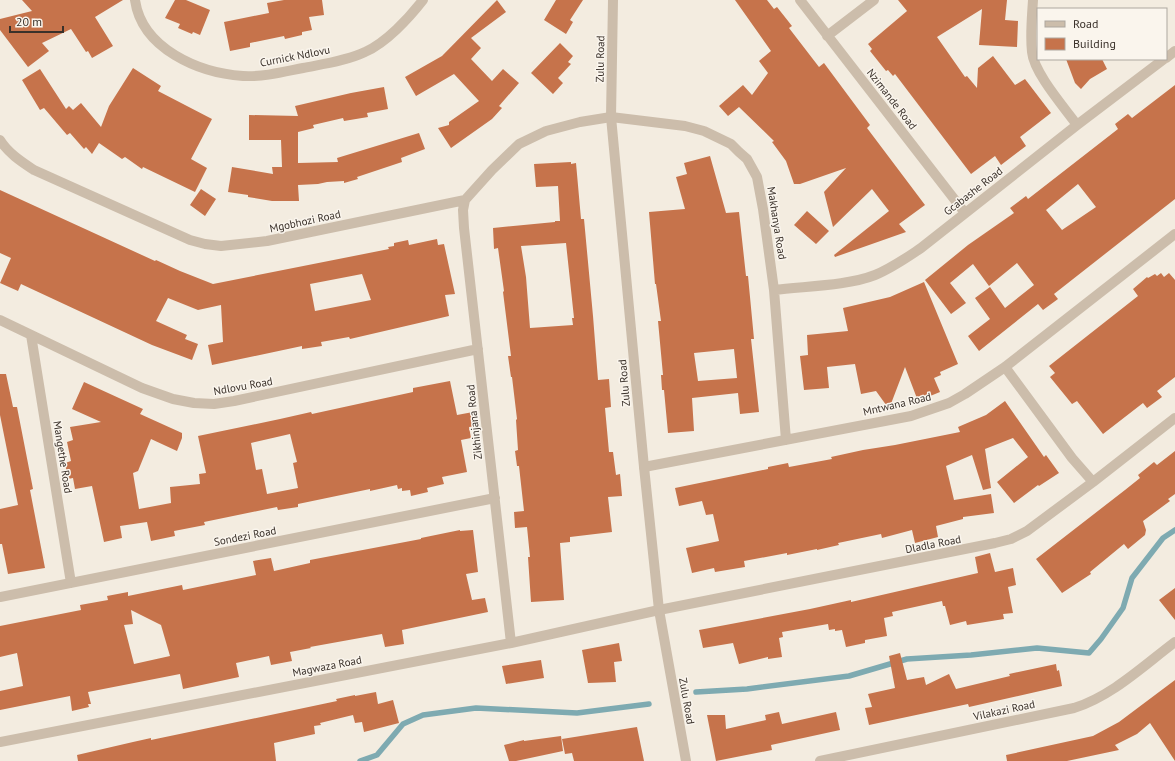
<svg xmlns="http://www.w3.org/2000/svg" width="1175" height="761" font-family="'PT Sans',sans-serif">
	<rect width="100%" height="100%" fill="#f3ece0"/>
	<g fill="none" stroke-linecap="round" stroke-linejoin="round">
		<path stroke="#7eaab1" stroke-width="5.5" d="M696,692L747,689L849,676L907,659L971,655L1037,648L1089,653L1101,639L1123,608L1132,578L1163,538L1175,530
			M360,761L377,755L403,724L423,715L476,708L577,713L649,704"/>
	</g>
	<path fill="#c6734b" fill-rule="evenodd" d="M22,0H123L95,17L113,46L92,58L88,51L86,52L71,29L42,43L49,51L28,67L0,30V19L32,11Z
		M175,0H186L210,10L200,35L193,32L192,34L178,28L180,24L165,18Z
		M284,0H322L324,15L309,17L312,30L302,32V35L285,39L284,36L250,43V47L230,51L224,22L269,13L267,3Z
		M497,0L506,12L471,38L481,48L471,59L492,81L503,69L519,83L499,106L502,108L492,119L451,148L438,128L449,125V122L479,101L454,74L416,96L405,77L442,56Z
		M556,0H583L570,20L573,22L566,34L544,20Z
		M735,0H767L774,9L777,7L792,26L789,28L819,67L824,63L870,125L867,128L925,205L899,224L906,232L835,257L834,255L889,211L872,189L833,227L824,192L846,168L800,184H794L786,161L772,142L774,141L739,107L728,116L719,106L743,85L752,95L768,73L759,61L771,51Z
		M898,0H1007L1005,20L1018,21L1017,47L979,45L982,9L937,37L965,77L967,76L977,88L978,68L993,56L1015,85L1025,79L1051,113L1020,137L1026,146L1001,165L995,156L971,174L895,74L893,76L888,70L886,71L870,51L872,49L868,44L907,11Z
		M560,43L573,56L568,62L571,64L558,78L563,83L553,94L531,73Z
		M1066,59H1102L1107,69L1090,79L1081,89L1075,83Z
		M133,68L161,86L158,91L212,119L191,159L207,168L195,192L143,167L142,169L125,157L122,159L99,143L92,154L86,147L84,149L70,133L67,135L44,108L40,110L22,80L40,69L66,109L69,106L73,110L81,103L101,127L109,106Z
		M1175,85V199L1054,294L1058,299L1043,310L1038,304L979,351L968,336L990,319L975,298L990,287L1005,308L1034,285L1017,263L989,286L973,264L950,283L966,303L951,314L925,280L968,245L1014,213L1010,208L1026,196L1028,199L1118,129L1115,124L1128,114L1132,118ZM1078,184L1096,207L1062,230L1046,210Z
		M384,87L388,109L367,113L368,117L344,121L343,118L313,125L314,128L298,132V163L338,162L337,158L419,133L425,149L401,158L402,162L357,177L358,179L344,183V181L327,182L318,184L298,185L299,201H272L248,197V195L228,192L232,167L273,174L272,167H282L281,140H249V115L298,116L295,106L351,93Z
		M710,156L726,213L739,212L746,276H748L754,339H751L759,412L740,414L738,393L692,398L694,431L668,433L664,390H662L661,375H663L658,321H661L656,284H655L649,212L685,209L676,177L687,174L684,163ZM734,349L737,378L698,381L694,353Z
		M571,162V164L576,163L581,219H584L593,316L598,380L609,379L611,407L605,408L609,452H613L616,475L620,474L622,496L608,497L612,532L570,537V542L560,543L564,600L531,602L528,557H530L527,527L515,528L514,512L524,511L519,466H517L515,451L518,450L516,420L517,419L512,377H511L508,356H511L503,292L504,291L498,248L494,249L493,228L555,222V221H560L558,186L536,187L534,164ZM566,243L574,318H572L573,325L530,328L526,277L521,246Z
		M201,189L216,199L205,216L190,205Z
		M0,190L155,261L156,260L180,271L213,284L389,249L388,247L394,246V243L408,240L409,245L437,239L438,245L444,244L455,294L445,295L449,316L350,339L349,337L321,342L322,346L302,349V346L212,365L208,345L223,342L221,305L198,310L168,298L156,321L187,335L185,339L198,344L192,360L152,345L21,284L18,291L0,283L11,258L0,253ZM362,274L371,300L315,311L310,284Z
		M807,211L829,231L816,244L794,225Z
		M1161,273L1164,277L1169,273L1175,280V377L1157,391L1162,397L1147,408L1143,403L1103,434L1077,401L1072,404L1050,377L1055,373L1049,366L1138,296L1133,289L1147,277L1148,278L1155,274L1157,276Z
		M924,282L958,364L940,372L941,375L934,378L940,392L918,401L905,367L889,409L876,391L861,394L855,364L827,367L829,388L804,390L800,356L808,355L807,335L848,331L843,308L890,297Z
		M0,374H6L13,407H17L33,489L30,490L45,568L8,574L2,544H0V509L18,505L0,415Z
		M450,381L457,415L473,412L476,426L469,427L471,438L461,440L467,472L442,477L444,484L427,488L428,492L411,496L410,490L402,491V488L398,489L397,485L370,491V489L298,504V507L278,510L277,507L204,522L205,525L174,531L175,536L151,541L147,522L120,526L122,538L104,542L92,486L75,489L73,478L68,479L65,463L71,461L67,442L73,440L70,427L101,422L72,409L84,382L143,409L140,414L182,433V438L177,451L151,439L138,471L133,473L139,509L171,503L170,487L200,484L199,474L206,473L198,436L280,419L311,412L312,414L413,392V388ZM290,434L297,462L293,463L298,488L267,494L262,469L256,470L251,443Z
		M1005,401L1044,457L1046,455L1059,473L1039,486L1038,485L1014,503L997,482L1028,457L1013,438L985,449L991,488L983,490L972,455L946,466L954,500L991,494L994,513L963,517V519L936,526L938,537L915,543L912,530L882,538L881,534L838,543L839,545L817,550V549L787,555V553L744,561L745,567L715,572L714,568L692,573L686,548L719,541L713,514L706,515L702,501L679,506L675,488L768,469V467L788,463L789,467L832,459L831,457L863,450L895,445L960,432L958,427L986,415Z
		M1175,451V494L1168,499L1170,501L1143,521L1146,530L1145,535L1128,549L1124,544L1090,572L1091,574L1062,593L1036,559L1125,490L1140,478L1138,475L1154,462L1157,465Z
		M460,530V531L473,530L478,572L466,574L472,600L485,598L488,612L402,630L404,644L385,647L382,634L310,647L311,648L290,652L292,661L271,665L269,656L236,663L239,677L183,689L180,674L88,692L91,704H88L89,707L72,711L70,696L0,710V691L23,686L17,653L0,657V626L81,610L80,605L108,600L107,596L128,592V596L182,585L183,590L256,575L253,561L271,558L274,571L310,563V560L421,539V538ZM131,610L161,625L170,656L134,664L124,625L133,624Z
		M990,553L995,572L1013,568L1016,585L1008,587L1013,613L1003,614L1004,619L967,625L966,621L950,625L945,606H943L942,601L892,612L893,616L884,618L887,636L865,640V643L846,647L842,630L835,631V629L829,630L828,624L782,632L783,637L779,638L782,657L768,659V657L739,664L733,643L703,648L699,630L810,609L851,600V602L978,573L975,557Z
		M1175,588V620L1159,600Z
		M619,643L622,661L614,662L616,682L588,683L582,650Z
		M900,653L907,680L924,677L926,685L949,674L956,689L1010,676L1009,674L1056,664L1057,671L1059,670L1062,686L969,707L968,704L869,725L865,708L872,707L868,694L895,688L889,656Z
		M541,660L544,678L506,684L502,666Z
		M1175,680V761L1150,723L1137,734L1115,745L1119,750L1067,761H1007L1006,755L1093,736L1119,722Z
		M376,692L378,704L393,700L399,723L364,732L362,722L355,723L353,715L320,723L321,725L314,726L315,734L274,743L276,761H78L77,755L133,742L151,738V740L337,701L336,699L355,695V696Z
		M779,712L782,724L836,712L840,730L771,745L772,750L716,761L707,715H725L726,729L766,720L765,715Z
		M637,727L644,761H574L572,753L565,754L562,739Z
		M561,736L563,751L516,761H509L504,745L524,740V741Z"/>
	<g fill="none" stroke-linecap="round" stroke-linejoin="round">
		<path stroke="#ccbdab" stroke-width="10" d="M135,0C142,49 199,73 243,76C264,77 283,72 303,68C323,64 346,61 365,52C386,43 409,18 423,0
			M800,0L965,213
			M1033,0C1032,17 1030,35 1032,52C1034,73 1064,107 1077,125
			M827,36L874,0
			M1166,58L1175,51
			M0,140C8,153 22,162 34,170L190,240L205,244L221,246L267,241L465,200L492,170L519,144L546,131L580,122L611,117L685,126L704,131L731,144L739,152L747,159L757,177L763,209L774,290L786,440
			M465,200L463,210L464,228L511,643
			M774,290C805,286 847,286 875,275C892,268 906,258 921,248L1077,125L1164,59
			M0,320L142,388L173,399L194,403L214,404L234,401L478,349
			M31,335L71,583
			M1005,367L1072,458L1093,482
			M644,467L911,416L949,403L965,394L1005,367L1175,234
			M0,597L495,498
			M0,742L511,643L659,610L995,543L1011,539L1027,531L1093,482L1175,418
			M820,761L1074,708C1112,696 1143,666 1175,642"/>
		<path stroke="#ccbdab" stroke-width="10" d="M613,0L611,117L644,467L659,610L686,761"/>
	</g>
	<g text-anchor="middle" dominant-baseline="central" stroke-width="3" stroke-linejoin="round" paint-order="stroke">
		<g font-size="11" fill="#3a312a" stroke="#faf5ed">
			<text transform="translate(295 56) rotate(-11)">Curnick Ndlovu</text>
			<text transform="translate(600 59) rotate(-89)">Zulu Road</text>
			<text transform="translate(892 99) rotate(52)">Nzimande Road</text>
			<text transform="translate(973 191) rotate(-38)">Gcabashe Road</text>
			<text transform="translate(305 221) rotate(-12)">Mgobhozi Road</text>
			<text transform="translate(777 223) rotate(81)">Makhanya Road</text>
			<text transform="translate(624 383) rotate(-95)">Zulu Road</text>
			<text transform="translate(243 386) rotate(-10)">Ndlovu Road</text>
			<text transform="translate(897 404) rotate(-13)">Mntwana Road</text>
			<text transform="translate(474 422) rotate(-96)">Zikhinjana Road</text>
			<text transform="translate(63 457) rotate(81)">Mangethe Road</text>
			<text transform="translate(245 536) rotate(-11)">Sondezi Road</text>
			<text transform="translate(933 544) rotate(-11)">Dladla Road</text>
			<text transform="translate(327 666) rotate(-11)">Magwaza Road</text>
			<text transform="translate(687 701) rotate(80)">Zulu Road</text>
			<text transform="translate(1004 710) rotate(-12)">Vilakazi Road</text>
		</g>
	</g>
	<rect x="1037" y="8" width="130" height="52" fill="#faf5ed" stroke="#ada79f"/>
	<rect x="1045" y="21" width="20" height="6" fill="#ccbdab" stroke="#ada79f"/>
	<text x="1073" y="28" font-size="12" fill="#3a312a">Road</text>
	<rect x="1045" y="38" width="20" height="12" fill="#c6734b" stroke="#ada79f"/>
	<text x="1073" y="48" font-size="12" fill="#3a312a">Building</text>
	<path d="M10 26v6h53v-6" fill="none" stroke="#3a312a" stroke-width="2"/>
	<text x="16" y="26" font-size="12" fill="#3a312a" stroke="#faf5ed" stroke-width="3" paint-order="stroke">20 m</text>
</svg>
